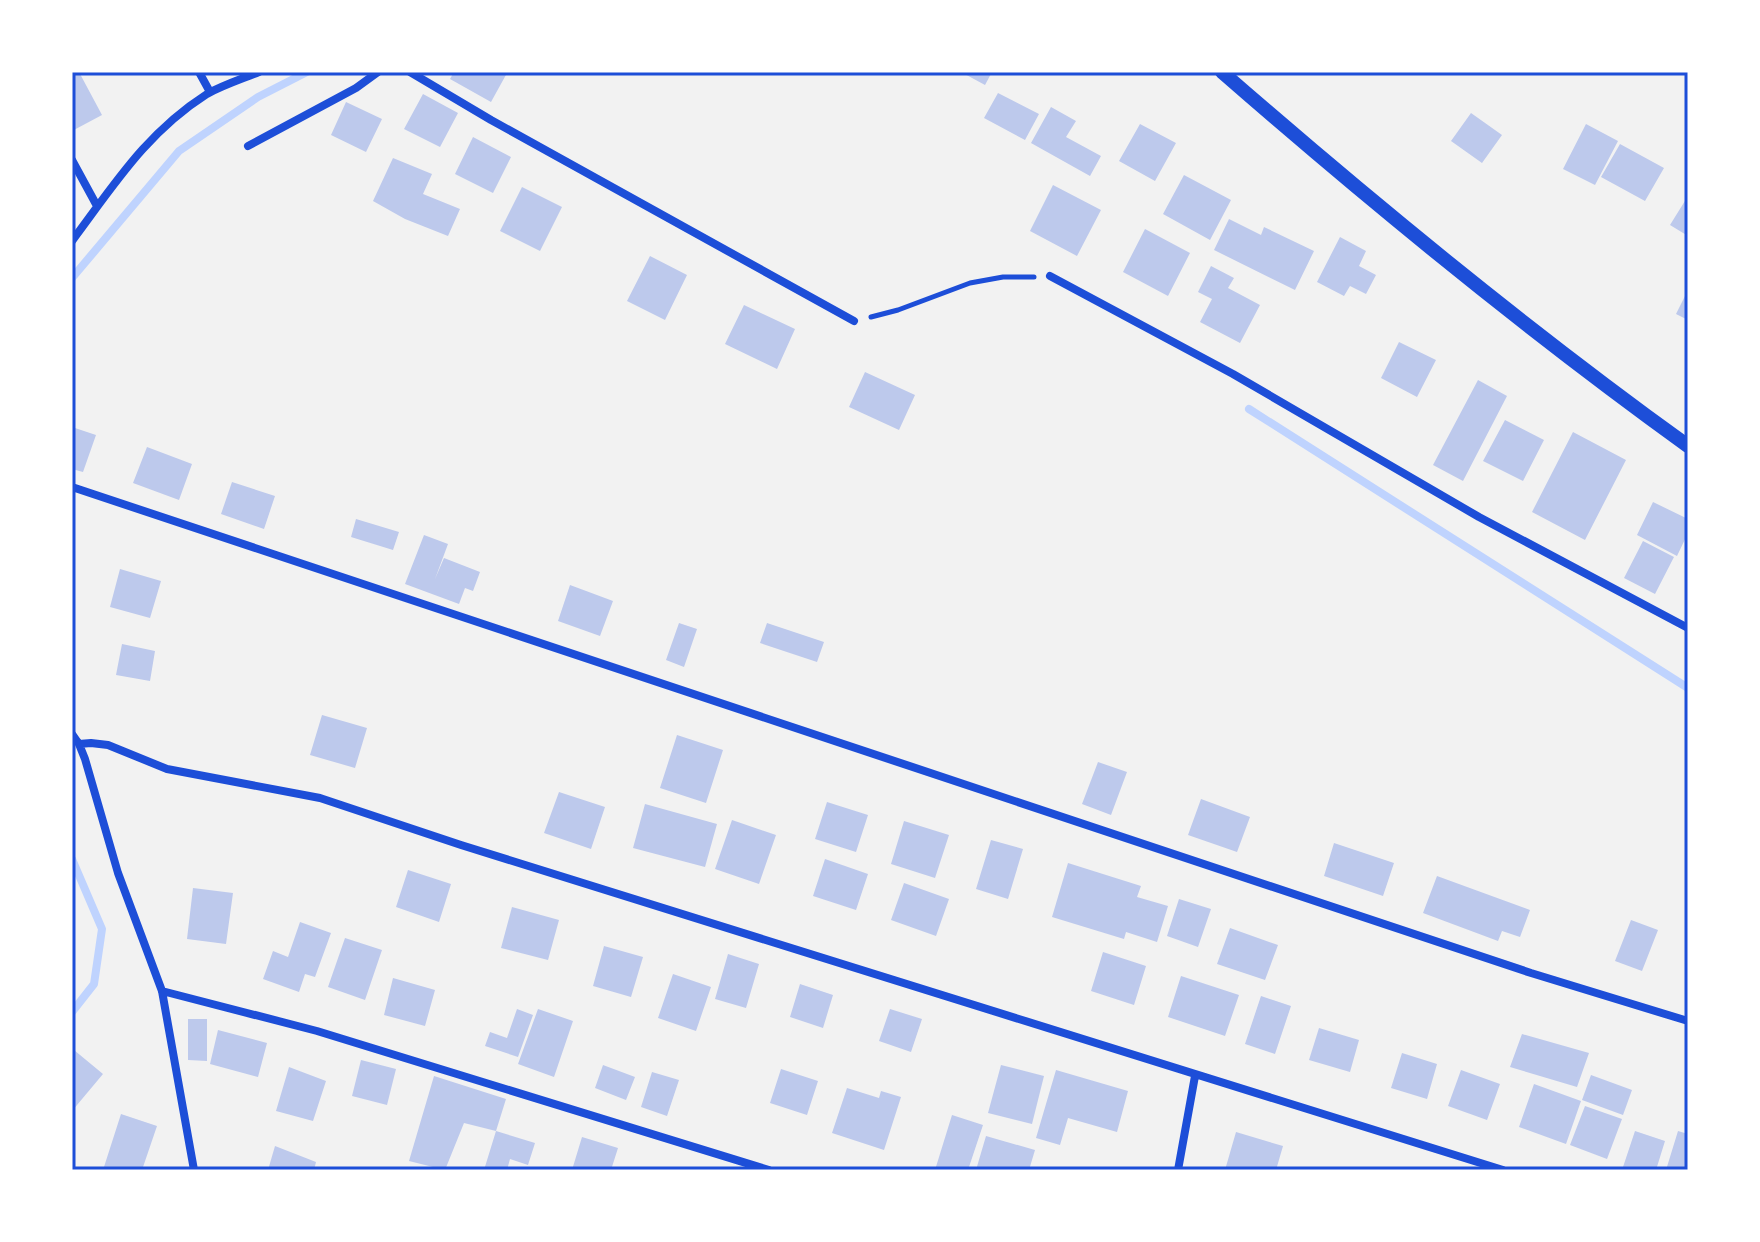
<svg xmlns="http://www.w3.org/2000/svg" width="1760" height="1242" font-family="'Alegreya Sans',sans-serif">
	<rect width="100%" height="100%" fill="#f2f2f2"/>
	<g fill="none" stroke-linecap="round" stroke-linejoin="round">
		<path stroke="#bfd3fe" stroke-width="8" d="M72,278L179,151L258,97L307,72
			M1249,409L1688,688
			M72,859L102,929L94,984L72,1012"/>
	</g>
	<path fill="#bdc9ec" d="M72,72H79L102,115L72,131Z
		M454,72H506L507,73L491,102L450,79Z
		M961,72H992L985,85Z
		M998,93L1039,114L1025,140L984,118Z
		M423,94L458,113L440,147L404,129Z
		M346,102L382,119L366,152L331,135Z
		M1051,107L1076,121L1066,137L1101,156L1090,176L1031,143Z
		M1471,113L1502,135L1482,163L1451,141Z
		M1140,124L1176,143L1155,181L1119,161Z
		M1586,124L1618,141L1595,185L1563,169Z
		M473,137L511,157L493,193L455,174Z
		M1620,144L1664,168L1645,201L1601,177Z
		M393,158L432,174L423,194L460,209L448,236L405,219L373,201Z
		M1184,175L1231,200L1210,240L1163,214Z
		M1053,185L1101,210L1077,256L1030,231Z
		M522,187L562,207L540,251L500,231Z
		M1688,196V236L1670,225Z
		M1229,219L1261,235L1264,227L1314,251L1295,290L1214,250Z
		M1145,229L1190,253L1168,296L1123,272Z
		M1340,237L1366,251L1359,266L1376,275L1366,294L1350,286L1344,296L1317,282Z
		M650,256L687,275L665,320L627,301Z
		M1211,266L1234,278L1228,288L1260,305L1240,343L1200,322L1212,299L1198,292Z
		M1688,290V320L1676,314Z
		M744,305L795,329L777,369L725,344Z
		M1399,342L1436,360L1417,397L1381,378Z
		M865,372L915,395L899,430L849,407Z
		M1478,380L1507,396L1463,481L1433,465Z
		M1505,420L1544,440L1523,481L1483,461Z
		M72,427L96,435L83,472L72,469Z
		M1573,432L1626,460L1585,540L1532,512Z
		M147,447L192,464L179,500L133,483Z
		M232,482L275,496L264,529L221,514Z
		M1653,502L1688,519V533L1677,556L1637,535Z
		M356,519L399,532L393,550L351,537Z
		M424,535L448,544L435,579L444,558L480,572L473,591L465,588L459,604L405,584Z
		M1643,541L1674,557L1655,594L1624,578Z
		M120,569L161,581L150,618L110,607Z
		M570,585L613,601L600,636L558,621Z
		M679,623L697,629L684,667L666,660Z
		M767,623L824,642L817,662L760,643Z
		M122,644L155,651L150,681L116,675Z
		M322,715L367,728L355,768L310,755Z
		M677,735L723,750L706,803L660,788Z
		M1098,762L1127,772L1111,815L1082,804Z
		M559,792L605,807L591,849L544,833Z
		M1201,799L1250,817L1237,852L1188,835Z
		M827,802L868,815L856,852L815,839Z
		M645,804L717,824L705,867L633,848Z
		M732,820L776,835L759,884L715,869Z
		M904,821L949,835L935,878L891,864Z
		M991,840L1023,849L1008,899L976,889Z
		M1334,843L1394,863L1383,896L1324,876Z
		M825,859L868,874L856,910L813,896Z
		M1068,863L1141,886L1137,897L1168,906L1157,942L1126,932L1124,939L1052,917Z
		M408,870L451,884L439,922L396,907Z
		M1437,876L1530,910L1520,937L1502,931L1498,941L1423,913Z
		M904,883L949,899L936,936L891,920Z
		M193,888L233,893L226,944L187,939Z
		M1179,899L1211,909L1198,947L1167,936Z
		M512,907L559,920L548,960L501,948Z
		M1631,920L1658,930L1642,971L1615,961Z
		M300,922L331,933L315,977L305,974L299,992L263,979L273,951L288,957Z
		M1230,928L1278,945L1265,980L1217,964Z
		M345,938L382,950L365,1000L328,987Z
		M604,946L643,957L631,997L593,986Z
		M1103,952L1146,966L1134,1005L1091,991Z
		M728,954L759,964L746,1008L715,999Z
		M673,974L711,987L696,1031L658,1018Z
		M1181,976L1239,995L1225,1036L1168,1017Z
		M393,978L435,990L425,1026L384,1015Z
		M800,984L833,995L823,1028L790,1017Z
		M1261,996L1291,1006L1275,1054L1245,1044Z
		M517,1009L533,1015L518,1057L485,1046L490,1032L507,1038Z
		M538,1009L573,1021L554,1077L518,1064Z
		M890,1009L922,1019L911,1052L879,1041Z
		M188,1019H207V1061L188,1060Z
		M1319,1028L1359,1040L1350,1072L1309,1060Z
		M218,1030L267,1043L258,1077L210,1064Z
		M1522,1034L1589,1053L1577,1087L1510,1067Z
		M74,1050L103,1074L72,1111V1052Z
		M1402,1053L1437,1064L1427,1099L1391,1088Z
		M361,1060L396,1069L387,1105L352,1096Z
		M603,1065L635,1077L626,1100L595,1088Z
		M1001,1065L1044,1076L1032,1124L988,1113Z
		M289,1067L326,1081L313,1121L276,1111Z
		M781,1069L818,1081L807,1115L770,1103Z
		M1056,1070L1128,1091L1117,1132L1068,1118L1060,1145L1036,1138Z
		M1461,1070L1500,1084L1487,1120L1448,1106Z
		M652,1072L679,1080L667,1116L641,1107Z
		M1591,1075L1632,1090L1623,1115L1582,1100Z
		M434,1076L506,1099L496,1131L464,1123L445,1170L409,1161Z
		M1534,1084L1581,1101L1566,1144L1519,1127Z
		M847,1088L879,1098L881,1091L901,1097L884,1150L832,1133Z
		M1585,1106L1622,1119L1607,1159L1570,1145Z
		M121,1114L157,1126L142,1170H103Z
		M952,1115L983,1125L968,1170H935Z
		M496,1131L535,1143L528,1165L510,1159L507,1170H484Z
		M1635,1131L1665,1141L1656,1170H1622Z
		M1678,1131L1688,1134V1170H1666Z
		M1236,1132L1283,1146L1276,1170H1225Z
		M986,1136L1035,1150L1029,1170H976Z
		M582,1137L618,1148L611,1170H572Z
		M275,1146L316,1162L314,1170H268Z"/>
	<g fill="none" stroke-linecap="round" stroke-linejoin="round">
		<path stroke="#1d4ed8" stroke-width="5" d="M871,317L898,310L970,283L1003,277H1034"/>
		<path stroke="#1d4ed8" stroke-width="8" d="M199,72L210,92
			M410,72L491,120L854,321
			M248,146L356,88L378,72
			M72,160L97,206
			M72,241C114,185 146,133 207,94C223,85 242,79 259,72
			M1050,276L1233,374L1479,517L1688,628
			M72,487L1531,973L1688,1021
			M72,734L79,744L85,759L118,873L162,991L194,1170
			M79,744L91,743L108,745L167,769L320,798L461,845L1503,1170
			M162,991L317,1031L769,1170
			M1178,1170L1195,1076"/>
		<path stroke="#1d4ed8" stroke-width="14" d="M1222,72C1372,203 1526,329 1688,446"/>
	</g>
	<rect width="1760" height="1242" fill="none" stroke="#ffffff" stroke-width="148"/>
	<rect x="74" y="74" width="1612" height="1094" fill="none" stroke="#1d4ed8" stroke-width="3"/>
</svg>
